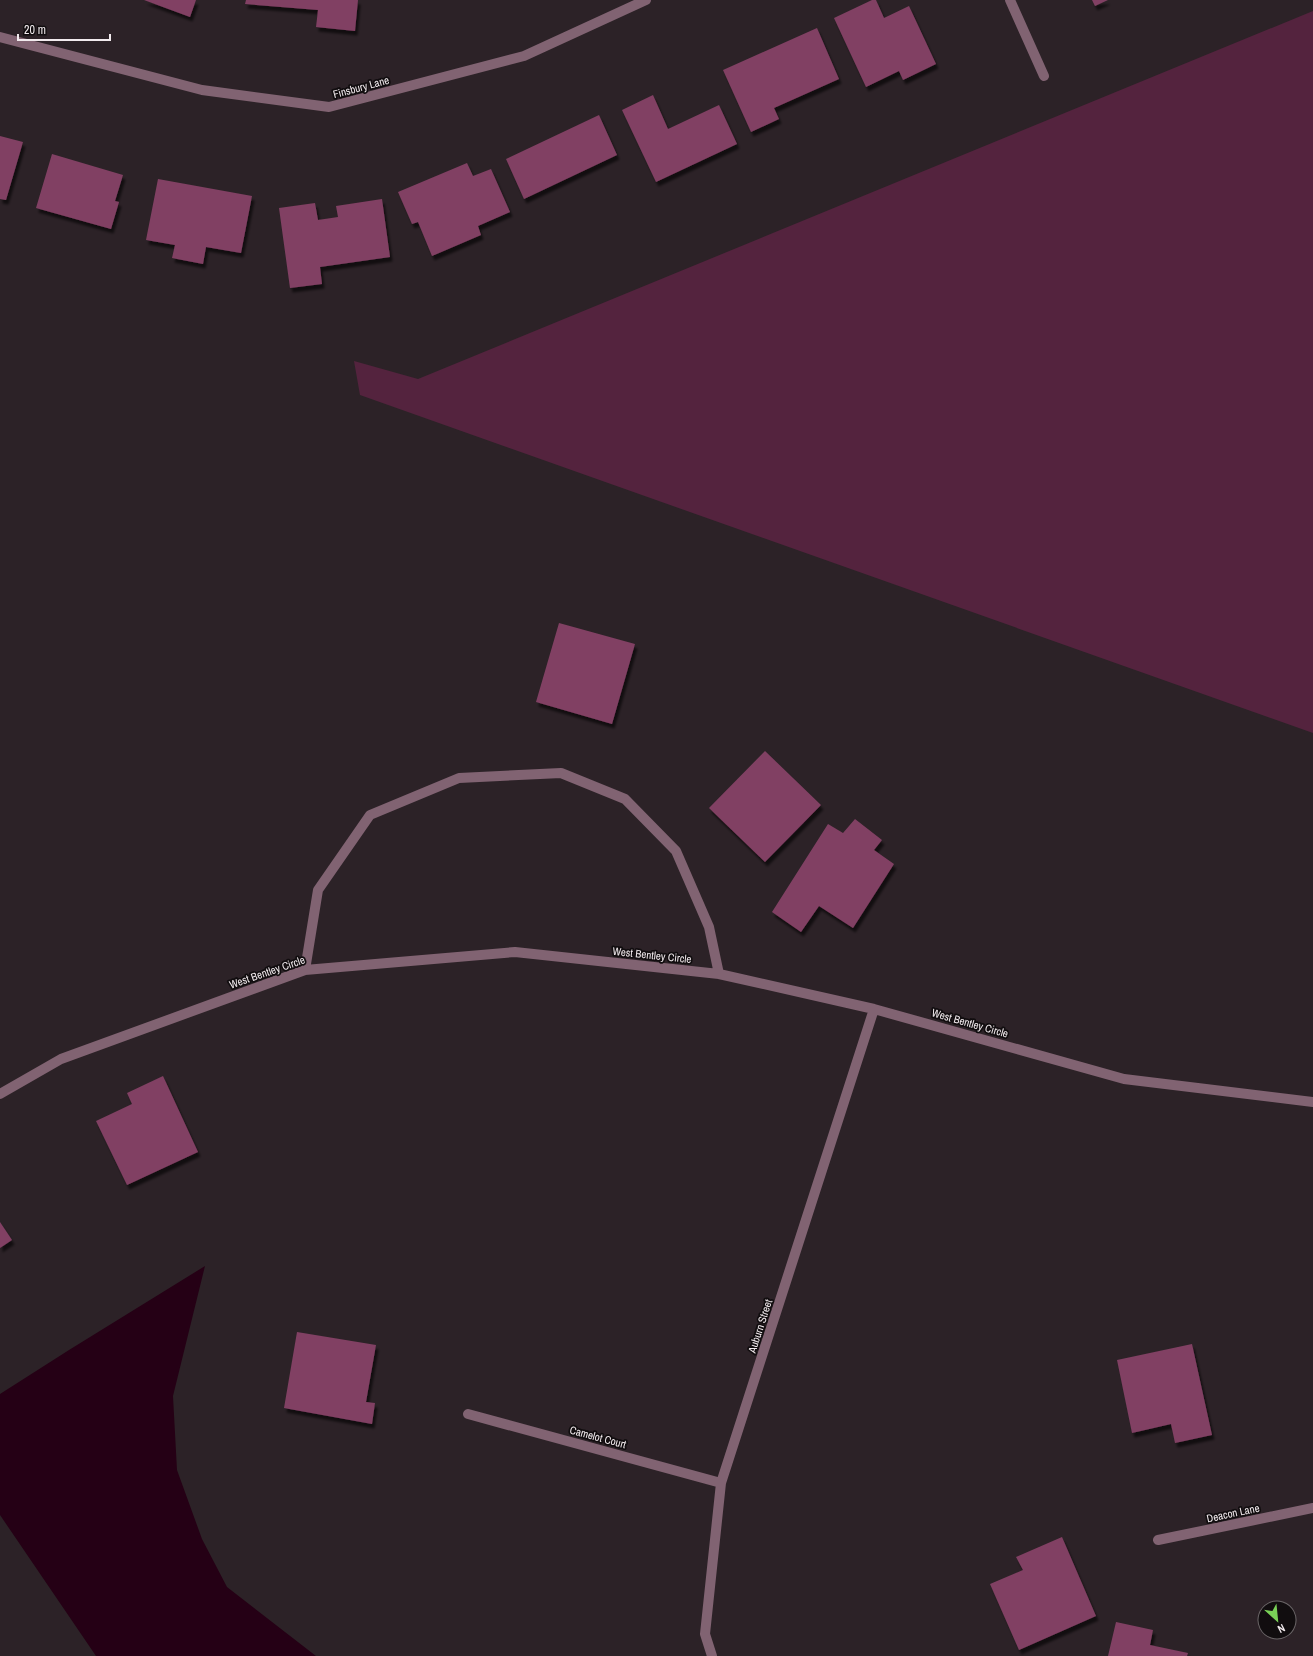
<svg xmlns="http://www.w3.org/2000/svg" width="1313" height="1656" font-family="'Archivo Narrow',sans-serif">
	<defs>
		<filter id="shadow"><feDropShadow dx="2.5" dy="4.5" stdDeviation="1" flood-color="#0009"/></filter>
	</defs>
	<rect width="100%" height="100%" fill="#2c2227"/>
	<path fill="#54233e" d="M1313,11V733L360,395L354,361L418,379Z"/>
	<path fill="#250015" d="M205,1266L173,1396L177,1470L202,1539L227,1587L316,1656H96L0,1515V1394L69,1350Z"/>
	<path fill="#814063" filter="url(#shadow)" d="M144,0H196L190,17Z
		M246,0H358L355,31L316,27L318,10L245,4Z
		M872,0H876L884,18L909,6L936,64L903,80L899,71L866,87L834,18Z
		M1092,0H1108L1095,6Z
		M817,28L839,79L774,108L779,119L751,132L723,70Z
		M653,95L668,129L719,105L737,144L656,182L622,110Z
		M599,115L617,155L524,199L506,159Z
		M0,136L23,142L6,200L0,199Z
		M52,154L123,175L115,201L119,202L111,229L36,208Z
		M467,163L473,176L491,169L510,212L478,226L481,235L432,256L418,222L412,224L398,192Z
		M158,179L252,196L241,253L206,247L203,264L172,258L175,245L146,240Z
		M382,199L390,257L320,267L322,284L290,288L279,208L315,203L318,220L338,217L336,206Z
		M559,623L635,644L612,724L536,702Z
		M765,751L821,805L765,862L709,808Z
		M855,819L882,840L874,850L894,864L853,928L819,906L801,932L772,912L828,824L843,833Z
		M163,1076L198,1152L127,1185L96,1121L132,1104L127,1093Z
		M0,1222L12,1240L0,1248Z
		M297,1332L376,1345L366,1402L375,1403L372,1424L284,1408Z
		M1192,1344L1212,1435L1175,1443L1171,1424L1132,1433L1117,1360Z
		M1062,1537L1096,1616L1019,1650L990,1584L1023,1570L1016,1557Z
		M1116,1622L1153,1630L1150,1645L1188,1653L1187,1656H1108Z"/>
	<g fill="none" stroke-linecap="round" stroke-linejoin="round">
		<path stroke="#816372" stroke-width="10" d="M1010,0L1044,76
			M0,37L202,90L329,107L524,56L646,0
			M305,970L318,890L370,815L459,778L561,773L625,799L676,851L709,927L719,974
			M0,1094L61,1059L305,970L515,952L719,974L874,1009L1124,1079L1313,1102
			M468,1414L721,1483
			M1158,1540L1313,1508
			M712,1656L705,1634L721,1483L874,1009"/>
	</g>
	<g text-anchor="middle" dominant-baseline="central" stroke-width="3.5" stroke-linejoin="round" paint-order="stroke">
		<g font-size="11" fill="#f2ebee" stroke="#110d0f">
			<text transform="translate(361 87) rotate(-15)">Finsbury Lane</text>
			<text transform="translate(652 955) rotate(6)">West Bentley Circle</text>
			<text transform="translate(267 972) rotate(-19)">West Bentley Circle</text>
			<text transform="translate(970 1023) rotate(16)">West Bentley Circle</text>
			<text transform="translate(760 1326) rotate(-72)">Auburn Street</text>
			<text transform="translate(598 1437) rotate(15)">Camelot Court</text>
			<text transform="translate(1233 1513) rotate(-12)">Deacon Lane</text>
		</g>
	</g>
	<g transform="translate(1277 1620) rotate(153)"><circle r="19" fill="#110d0f" stroke="#6b6668"/>
	<path d="M0-3L7 15L0 10L-7 15Z" fill="#79d157"/>
	<text y="-6" font-size="11" font-weight="bold" text-anchor="middle" fill="#f2ebee">N</text>
	</g>
	<path d="M18 34v6h92v-6" fill="none" stroke="#f2ebee" stroke-width="2"/>
	<text x="24" y="34" font-size="12" fill="#f2ebee" stroke="#110d0f" stroke-width="3" paint-order="stroke">20 m</text>
</svg>
